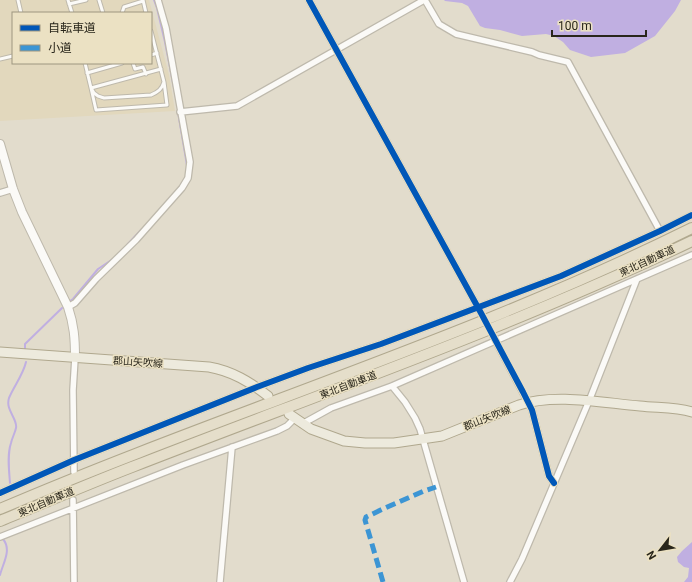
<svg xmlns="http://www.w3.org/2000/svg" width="692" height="582" font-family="Roboto,'Noto Sans JP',sans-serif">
	<rect width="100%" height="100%" fill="#e2dccc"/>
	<path fill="#e2d8bd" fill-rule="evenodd" d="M0,0H149L169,75L175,111L0,121ZM13,13H151V63H13Z"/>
	<path fill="#c0afe1" d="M444,0H681L675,11L655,36L625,53L591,57L570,50L563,42L554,36L546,34L522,36L500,30L485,28L480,26L468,6L462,3L445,1Z
		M692,542V582H684L688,577L689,568L684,567L678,562L677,557L682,551Z"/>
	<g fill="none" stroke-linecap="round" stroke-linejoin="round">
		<path stroke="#c0afe1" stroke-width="2" d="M154,0L157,8L165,42L178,108
			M178,112L187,165
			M127,245L142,229
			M70,301L73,299L98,269L116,257
			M25,350V344L62,308
			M10,483C9,470 7,455 11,443C12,438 15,433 16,428C18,419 5,410 9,398C14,386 23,375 26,362
			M0,575C3,563 12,550 3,539"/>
		<g stroke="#beb9ac" stroke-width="5">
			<path id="lane" d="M18,0L21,13
				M68,0L72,13
				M99,0L103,13
				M143,0L146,13
				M69,4L86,0
				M122,13L124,7L143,1
				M151,55L157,53
				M0,59L13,56
				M85,63L91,88L94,93L98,96L104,98L151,95C158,92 162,89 164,82L151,31
				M133,63L135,69L143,67L146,74
				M161,69L91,88L96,110L167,105L164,82
				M87,73L122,63"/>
		</g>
		<g stroke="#beb9ac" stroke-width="8">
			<path id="street" d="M309,0L481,313
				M425,0L439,24L456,34L532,52L539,55L568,62L660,231
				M180,112L237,106L424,0
				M0,193L13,189
				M68,307L75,303L96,279L136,240L182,188L188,178L190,162L166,28L158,0
				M493,336L532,410L549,476L554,483
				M392,386L405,402L415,418L420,429L464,582
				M302,424L331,408L392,386L692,255
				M74,472L73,390L75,358
				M0,493L74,460L257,387L308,368L381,344L561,276L660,231L692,215
				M73,500L74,582
				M0,537L183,465L277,431L287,426L295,418
				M220,582L232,447
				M510,582L522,559L589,401L637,279"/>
		</g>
		<g stroke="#beb9ac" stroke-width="10">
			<path id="secondary" d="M0,144L13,189L22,212L68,307C74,325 75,338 75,358"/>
		</g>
		<g stroke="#b0a88e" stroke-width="11">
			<path id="primary" d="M0,352L209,367C232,371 250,382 268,396
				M289,414L311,429L344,441L365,443H394L442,436L519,405C555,393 603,403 640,406C657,408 676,407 692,412"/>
		</g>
		<g stroke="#b0a88e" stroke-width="12">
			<path id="highway" d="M0,509C229,411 468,339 692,228
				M0,521C44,503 88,484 132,467C319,394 510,328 692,241"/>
		</g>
		<use href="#lane" stroke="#fbfaf7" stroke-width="3"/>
		<use href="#street" stroke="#fbfaf7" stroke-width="5.5"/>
		<use href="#secondary" stroke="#fbfaf7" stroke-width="8"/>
		<use href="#primary" stroke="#edeadd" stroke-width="9"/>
		<use href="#highway" stroke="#e5deca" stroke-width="10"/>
		<path stroke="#3c95d4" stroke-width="5" stroke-dasharray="10 5" stroke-linecap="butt" d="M383,582L365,520L366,517L385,508L424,491L436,487"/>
		<g stroke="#ebe1c3" stroke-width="8">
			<path id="cycleway" d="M309,0L481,313L523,392L532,410L549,476L554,483
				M0,493L74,460L257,387L308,368L381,344L561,276L660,231L692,215"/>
		</g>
		<use href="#cycleway" stroke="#0057b8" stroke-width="6"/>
	</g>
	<g text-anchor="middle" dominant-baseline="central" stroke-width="3" stroke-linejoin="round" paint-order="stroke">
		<g font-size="10" fill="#29261b" stroke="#ebe1c3">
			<text transform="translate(647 261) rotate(-25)">東北自動車道</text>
			<text transform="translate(138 362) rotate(4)">郡山矢吹線</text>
			<text transform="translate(348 385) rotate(-21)">東北自動車道</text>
			<text transform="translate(487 418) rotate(-22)">郡山矢吹線</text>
			<text transform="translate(46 502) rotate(-23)">東北自動車道</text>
		</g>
	</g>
	<rect x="12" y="12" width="140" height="52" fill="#ebe1c3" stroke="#9d9680"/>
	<rect x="20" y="25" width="20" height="6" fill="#0057b8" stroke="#9d9680"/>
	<text x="48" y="32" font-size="12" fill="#29261b">自転車道</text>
	<rect x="20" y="45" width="20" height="6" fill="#3c95d4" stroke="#9d9680"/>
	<text x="48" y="52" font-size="12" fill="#29261b">小道</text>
	<g transform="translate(660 550) rotate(239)" stroke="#ebe1c3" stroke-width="3" paint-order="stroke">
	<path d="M0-3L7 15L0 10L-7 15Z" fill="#29261b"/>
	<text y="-6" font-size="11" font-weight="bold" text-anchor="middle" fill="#29261b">N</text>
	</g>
	<path d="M552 30v6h94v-6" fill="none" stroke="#29261b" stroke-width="2"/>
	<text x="558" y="30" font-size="12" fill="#29261b" stroke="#ebe1c3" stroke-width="3" paint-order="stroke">100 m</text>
</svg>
